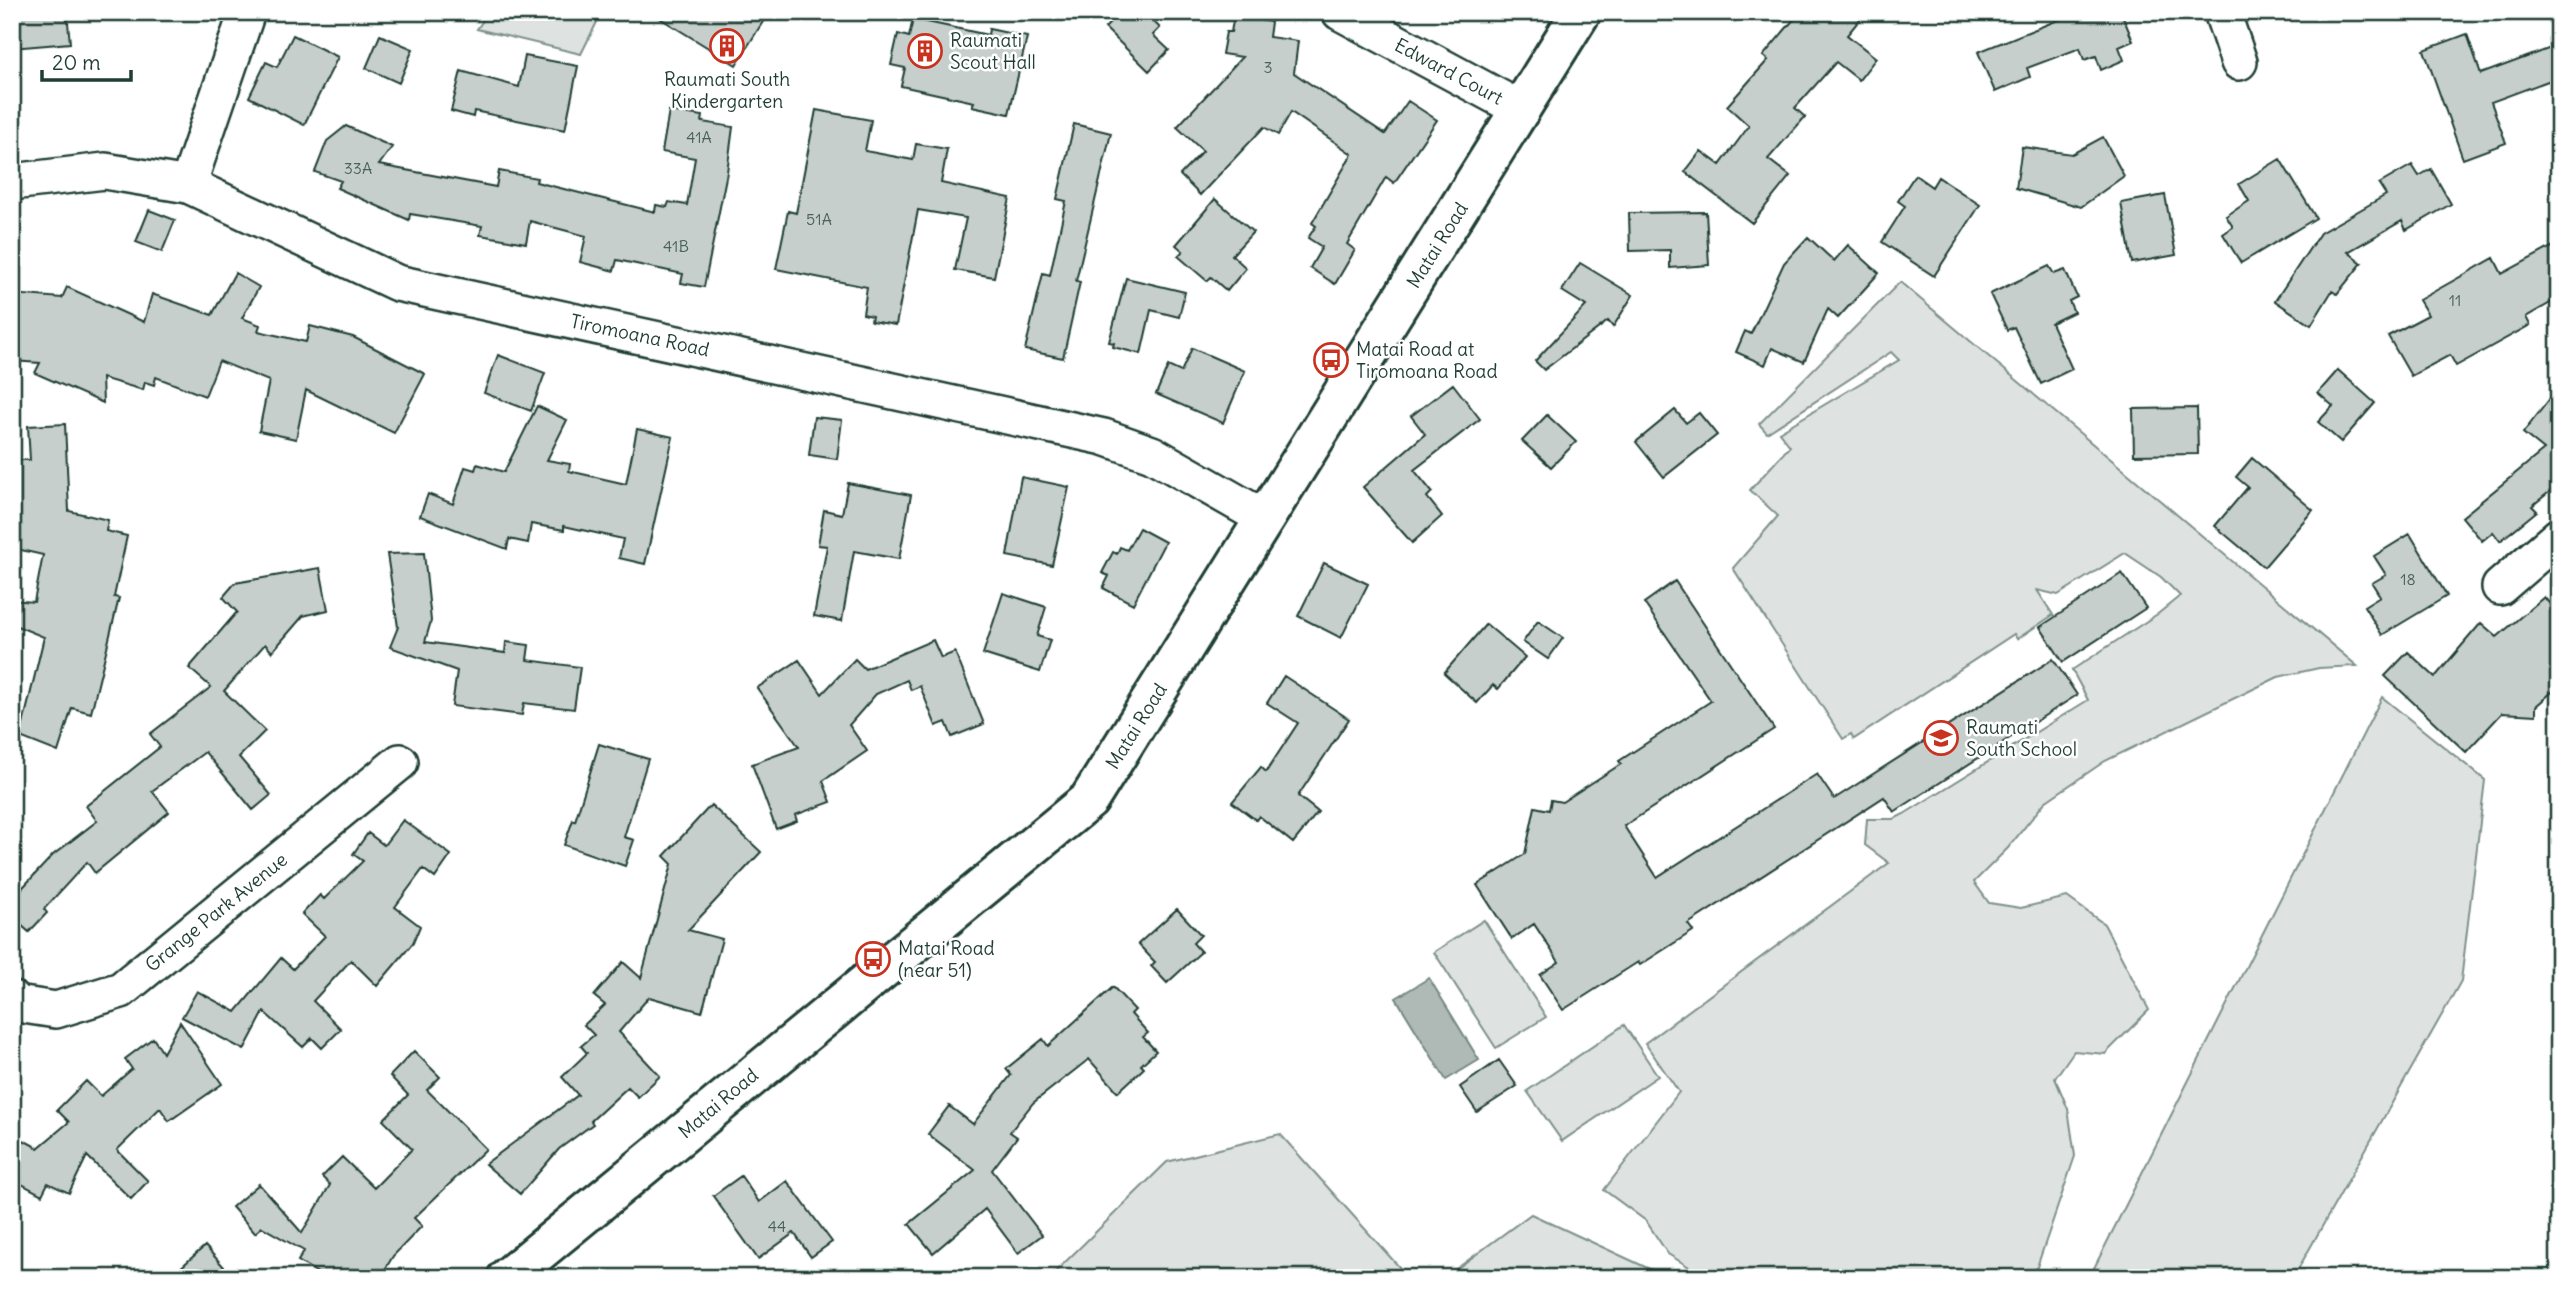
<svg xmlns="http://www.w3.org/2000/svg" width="2571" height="1290" font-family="Delius,sans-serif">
	<rect width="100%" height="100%" fill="#fff"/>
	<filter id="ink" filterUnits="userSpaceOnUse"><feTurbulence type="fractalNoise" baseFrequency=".0143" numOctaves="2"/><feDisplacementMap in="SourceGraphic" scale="14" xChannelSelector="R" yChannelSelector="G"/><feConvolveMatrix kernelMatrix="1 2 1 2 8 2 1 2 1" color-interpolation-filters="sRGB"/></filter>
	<g filter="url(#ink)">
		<path fill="#dee3e2" stroke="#7e908b" stroke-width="2" d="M489,12H602L581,54L477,29Z
			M1900,282L2357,666L2319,668L2278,677L2105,761L2045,802L2008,848L1974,882L1989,903L2021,908L2067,897L2104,924L2149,1010L2105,1054L2074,1051L2055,1078L2068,1109L2075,1156L2037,1267L2025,1278H1731L1723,1272L1691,1268L1668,1254L1646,1221L1604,1190L1679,1092L1645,1043L1889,863L1865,845L1867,819H1894L1904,814L2088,700L2072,670L2159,613L2180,596L2161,577L2125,553L2058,595L2037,590L2053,615L2017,639L2014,634L1854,739L1851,734L1843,739L1733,568L1778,516L1750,490L1790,446L1779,432L1899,360L1891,352L1767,433L1759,424Z
			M2382,697L2485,780L2461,981L2293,1278H2089Z
			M1484,920L1546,1017L1496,1048L1434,952Z
			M1624,1025L1658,1076L1562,1141L1527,1091Z
			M1280,1134L1409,1278H1049L1167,1162Z
			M1531,1214L1669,1278H1444Z"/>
		<path fill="#afbab7" stroke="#758883" stroke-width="2" d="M1429,978L1479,1060L1446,1080L1396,998Z"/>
		<path fill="#c7cfcc" stroke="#1f3d34" stroke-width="2" d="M12,12H67L70,43L12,48Z
			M650,12H769L736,65Z
			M1097,12H1144L1160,28L1153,35L1169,50L1149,71L1105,28L1109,24Z
			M1800,12H1866L1847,35L1876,58L1859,80L1836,62L1795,108L1805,117L1768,159L1790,176L1752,223L1685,172L1701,151L1720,165L1749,126L1727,106L1768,60L1763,56Z
			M2078,12H2121L2133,41L2119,47L2124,60L2101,70L2096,56L2084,60L2080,48L2027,68L2030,77L1995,92L1978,52Z
			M1234,16L1271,22L1269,37L1298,41L1294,73L1385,134L1408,101L1437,120L1394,183L1386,177L1347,244L1355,250L1335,284L1310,268L1322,247L1308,238L1316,226L1312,223L1352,154L1291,112L1278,135L1264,127L1200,195L1180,175L1203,151L1177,127L1242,57L1222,54L1226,32H1231Z
			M913,19L988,35L989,29L1027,37L1009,114L972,106L974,102L901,86L905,68L891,65L898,34L909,37Z
			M2467,34L2481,74L2559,45V77L2491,102L2506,143L2463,159L2424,50Z
			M293,35L338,57L304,125L249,97L266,62L277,67Z
			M380,35L413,49L399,83L366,68Z
			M525,56L578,66L565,130L474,111L473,117L451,111L461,71L519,87Z
			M816,110L871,120L865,151L913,160L916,144L947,149L941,183L1010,198L994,277L955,270L966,218L918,210L896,325L871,321L872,316L863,314L867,287L776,269L788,211L796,213Z
			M669,111L703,116L702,122L733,127L727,172L704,287L681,283L683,274L617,260L614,271L580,262L586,236L530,221L526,243L480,235L482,226L410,214L409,220L337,188L341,181L315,172L327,141L346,126L392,147L379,165L496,187L499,171L537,178L536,182L655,212L656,205L667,207L669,202L687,205L695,158L662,152Z
			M1074,124L1111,133L1076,281L1080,282L1063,358L1025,350L1043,273L1050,275L1066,201L1057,199Z
			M2103,137L2124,176L2081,207L2016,188L2022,147L2072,154Z
			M2280,159L2316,218L2241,263L2223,234L2233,227L2226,216L2249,201L2239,184Z
			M2412,165L2419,176L2431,169L2451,204L2406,230L2402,221L2348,252L2362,263L2337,294L2332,291L2311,325L2275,301L2320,233L2386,195L2379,184Z
			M1915,175L1932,187L1938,177L1980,205L1934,276L1882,242L1905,206L1898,201Z
			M2165,195L2176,255L2132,263L2121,203Z
			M1215,199L1253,232L1232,255L1246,268L1227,291L1211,277L1207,281L1178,256L1183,251L1176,245Z
			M149,210L175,220L162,252L136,242Z
			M1706,212L1709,265L1670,268V250L1630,251L1629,213Z
			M1808,237L1834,261L1848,245L1879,273L1838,318L1828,309L1804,362L1772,348L1765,365L1736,352L1745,331L1751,334L1784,263Z
			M2559,243V298L2526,317L2530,325L2456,366L2450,355L2411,376L2388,336L2428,315L2419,300L2494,258L2502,274Z
			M1580,263L1633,295L1613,327L1608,321L1544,370L1535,361L1586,306L1562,291Z
			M2049,266L2054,274L2065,270L2077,297L2069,301L2074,312L2051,323L2072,369L2041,384L2014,327L2007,330L1990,294Z
			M235,273L259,287L242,318L260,325L258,331L306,342L310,326L353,337L425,374L394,433L306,390L296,439L259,431L269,381L219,361L205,396L156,377L154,385L145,382L143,390L102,378L103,403L35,373L40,363L12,361V294L62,298L67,287L144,322L152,294L212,315Z
			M1126,278L1185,292L1179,317L1151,310L1141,354L1113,347L1114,343L1109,342Z
			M1192,348L1245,371L1223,423L1156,394L1168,366L1181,372Z
			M498,355L545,373L531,411L484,393Z
			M2338,370L2375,403L2341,442L2318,422L2333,406L2318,393Z
			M1453,384L1480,419L1414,470L1432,492L1427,497L1442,516L1412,543L1363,487L1425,434L1411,416Z
			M2559,387V484L2532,506L2537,511L2500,541L2493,532L2482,541L2462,517L2544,450L2523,433Z
			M537,406L567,420L547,460L570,464L569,471L626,484L637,429L673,437L645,564L619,558L623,539L564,526V530L531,524L528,543L509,539L507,549L420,516L428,494L453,504L465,467L475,470L477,464L504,472Z
			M2197,408L2198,454L2134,455L2133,409Z
			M1675,410L1686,423L1699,413L1717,435L1664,477L1636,442Z
			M1547,415L1576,442L1551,467L1522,441Z
			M814,417L842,420L837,459L809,455Z
			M65,424L69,511L108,520L106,531L127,536L114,597L119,598L91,713L72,708L58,752L20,737L44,637L12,624V600L34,602L43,555L12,548V499L16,500L14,460H30L28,426Z
			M2252,458L2313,510L2264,567L2215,526L2248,487L2236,477Z
			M1021,477L1069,487L1052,565L1007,556Z
			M848,483L911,495L899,559L854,551L842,621L814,616L827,546L818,545L824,510L842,514Z
			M1139,528L1165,542L1133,604L1103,588L1109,576L1102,573L1113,552L1117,554L1120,547L1127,550Z
			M2410,534L2447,596L2382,635L2364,606L2380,596L2372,583L2386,575L2374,556Z
			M424,553L431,621L425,642L505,653L506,642L529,645L527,660L580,667L574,709L524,703L522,715L452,706L457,671L390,647L398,627L387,554Z
			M1324,563L1368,584L1341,638L1298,616Z
			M320,568L328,610L303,616L272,652L265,644L224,691L265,731L239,757L271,795L253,810L205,752L152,791L169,812L95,873L87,862L44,909L47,913L29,932L12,917V899L53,855L97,821L86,806L160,747L150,734L211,687L189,668L237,612L223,597L235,583Z
			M2122,573L2146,608L2063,662L2040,627Z
			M1675,581L1774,729L1624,826L1657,877L1817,774L1834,799L2053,659L2077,695L1894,812L1884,797L1688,924L1693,931L1640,965L1638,962L1563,1010L1540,975L1559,962L1534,924L1512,939L1477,885L1525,854L1535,807L1549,810L1551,800L1562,802L1621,764L1619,761L1711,701L1644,603Z
			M1003,593L1046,607L1037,636L1050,640L1040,672L983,654Z
			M2544,597L2559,615V686L2536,706V715L2502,713L2466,752L2385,676L2408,652L2435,677L2481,623L2497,637Z
			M1538,621L1563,638L1548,659L1523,642Z
			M1486,624L1525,657L1498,689L1493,685L1477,703L1444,673Z
			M933,640L941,658L955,652L984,724L952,737L946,722L936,726L920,686L911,690L907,680L876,694L849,725L867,751L823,781L831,802L795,815L797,821L776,829L752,764L799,747L757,688L799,660L822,694L855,659L865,669Z
			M1284,676L1349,719L1298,796L1318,812L1293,843L1259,816L1256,820L1232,802L1261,767L1266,772L1298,723L1267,703Z
			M599,744L648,759L624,837L634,840L625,866L564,845L573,820L575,821Z
			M711,805L761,852L688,930L722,939L702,1012L649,997L619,1032L660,1076L638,1097L628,1087L591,1121L593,1124L559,1149L520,1194L485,1164L578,1095L562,1077L587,1053L581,1046L594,1035L584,1025L605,1005L594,996L623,962L641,978L672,864L664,856Z
			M403,820L451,855L435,878L423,869L395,907L420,926L413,943L386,975L377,986L351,960L313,1001L341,1029L322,1048L312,1038L303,1047L264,1012L244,1050L182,1017L197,991L236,1012L281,958L293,969L325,936L302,914L320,895L324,899L363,861L353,854L368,833L384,845Z
			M1177,909L1201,935L1193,943L1201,952L1167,983L1151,966L1155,962L1138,944Z
			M1113,987L1135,1010L1131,1014L1148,1033L1143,1037L1156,1051L1141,1065L1144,1068L1118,1092L1089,1059L1033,1103L1010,1132L1017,1137L992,1170L1042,1235L1018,1253L985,1209L933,1253L909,1224L975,1170L928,1134L949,1106L973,1124L1011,1075L1006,1069L1043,1039L1048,1046Z
			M180,1022L222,1084L169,1121L160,1108L117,1150L148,1181L131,1199L87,1156L69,1193L48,1183L42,1195L12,1179V1134L38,1148L69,1122L57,1110L86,1081L101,1096L132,1069L125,1059L153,1038L163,1053Z
			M414,1051L440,1077L427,1090L486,1149L414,1218L422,1226L393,1256L380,1278H326L298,1261L304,1251L262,1227L255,1233L232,1207L259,1184L302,1233L330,1185L322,1177L342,1157L374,1188L412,1149L383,1120L408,1095L390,1076Z
			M1499,1060L1517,1086L1477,1112L1460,1087Z
			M741,1176L759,1202L787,1181L832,1242L811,1257L794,1233L758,1259L713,1196Z
			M205,1246L234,1278H169Z"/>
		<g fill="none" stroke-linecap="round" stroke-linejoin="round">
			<g stroke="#1f3d34" stroke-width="40">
				<path id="minor" d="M1340,12L1522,110
					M2222,12L2239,62
					M12,182L105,171L188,185L397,283L1104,437L1152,454L1266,519
					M188,185L247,12
					M2500,587L2559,536
					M12,999L17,1004L56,1010L121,990L400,762"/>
			</g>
			<g stroke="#1f3d34" stroke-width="44">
				<path id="tertiary" d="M507,1278L1089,800L1581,12"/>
			</g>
			<use href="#minor" stroke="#fff" stroke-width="35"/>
			<use href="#tertiary" stroke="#fff" stroke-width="38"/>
		</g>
	</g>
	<defs>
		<g id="building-ring" transform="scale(1.75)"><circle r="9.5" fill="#fff" stroke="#c8321e" stroke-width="1.5"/><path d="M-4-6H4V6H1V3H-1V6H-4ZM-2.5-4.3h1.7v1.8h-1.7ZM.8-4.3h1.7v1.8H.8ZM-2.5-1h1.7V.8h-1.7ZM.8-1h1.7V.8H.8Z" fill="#c8321e"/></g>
		<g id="bus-ring" transform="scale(1.75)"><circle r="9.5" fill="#fff" stroke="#c8321e" stroke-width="1.5"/><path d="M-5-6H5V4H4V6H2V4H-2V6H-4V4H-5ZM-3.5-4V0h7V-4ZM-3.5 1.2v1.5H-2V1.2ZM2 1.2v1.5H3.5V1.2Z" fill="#c8321e"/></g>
		<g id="school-ring" transform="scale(1.75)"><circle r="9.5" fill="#fff" stroke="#c8321e" stroke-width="1.5"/><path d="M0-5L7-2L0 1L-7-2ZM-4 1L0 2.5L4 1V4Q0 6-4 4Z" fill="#c8321e"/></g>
	</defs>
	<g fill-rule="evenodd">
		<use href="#building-ring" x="727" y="46"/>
		<use href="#building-ring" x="925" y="51"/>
		<use href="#bus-ring" x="1331" y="360"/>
		<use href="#school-ring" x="1941" y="738"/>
		<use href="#bus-ring" x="873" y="959"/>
	</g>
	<g text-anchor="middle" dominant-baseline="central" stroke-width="5" stroke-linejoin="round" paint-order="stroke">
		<g font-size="16" fill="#49625a">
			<text x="1268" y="67">3</text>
			<text x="699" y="137">41A</text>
			<text x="358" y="168">33A</text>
			<text x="819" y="219">51A</text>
			<text x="676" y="246">41B</text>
			<text x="2455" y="300">11</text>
			<text x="2408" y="579">18</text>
			<text x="777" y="1226">44</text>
		</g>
		<g font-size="19" fill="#1f3d34" stroke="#fff" text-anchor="start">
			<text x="950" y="40">Raumati<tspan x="950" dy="22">Scout Hall</tspan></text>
			<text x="727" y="79" text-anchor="middle">Raumati South<tspan x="727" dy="22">Kindergarten</tspan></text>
			<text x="1356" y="349">Matai Road at<tspan x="1356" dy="22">Tiromoana Road</tspan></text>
			<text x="1966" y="727">Raumati<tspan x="1966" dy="22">South School</tspan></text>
			<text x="898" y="948">Matai Road<tspan x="898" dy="22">(near 51)</tspan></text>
		</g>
		<g font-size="19" fill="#1f3d34" stroke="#fff">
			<text transform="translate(1449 71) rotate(28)">Edward Court</text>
			<text transform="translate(1437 245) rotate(-58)">Matai Road</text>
			<text transform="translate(640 335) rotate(12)">Tiromoana Road</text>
			<text transform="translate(1136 726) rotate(-58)">Matai Road</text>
			<text transform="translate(216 912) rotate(-39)">Grange Park Avenue</text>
			<text transform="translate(718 1103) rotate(-40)">Matai Road</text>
		</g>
	</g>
	<rect width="2571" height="1290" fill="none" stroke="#fff" stroke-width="42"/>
	<rect x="21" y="21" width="2529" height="1248" fill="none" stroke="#1f3d34" stroke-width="2.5" filter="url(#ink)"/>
	<path d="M42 70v10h89v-10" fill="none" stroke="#1f3d34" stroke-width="3.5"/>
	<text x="52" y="70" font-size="21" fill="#1f3d34" stroke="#ffffff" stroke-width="5" paint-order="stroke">20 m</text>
</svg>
